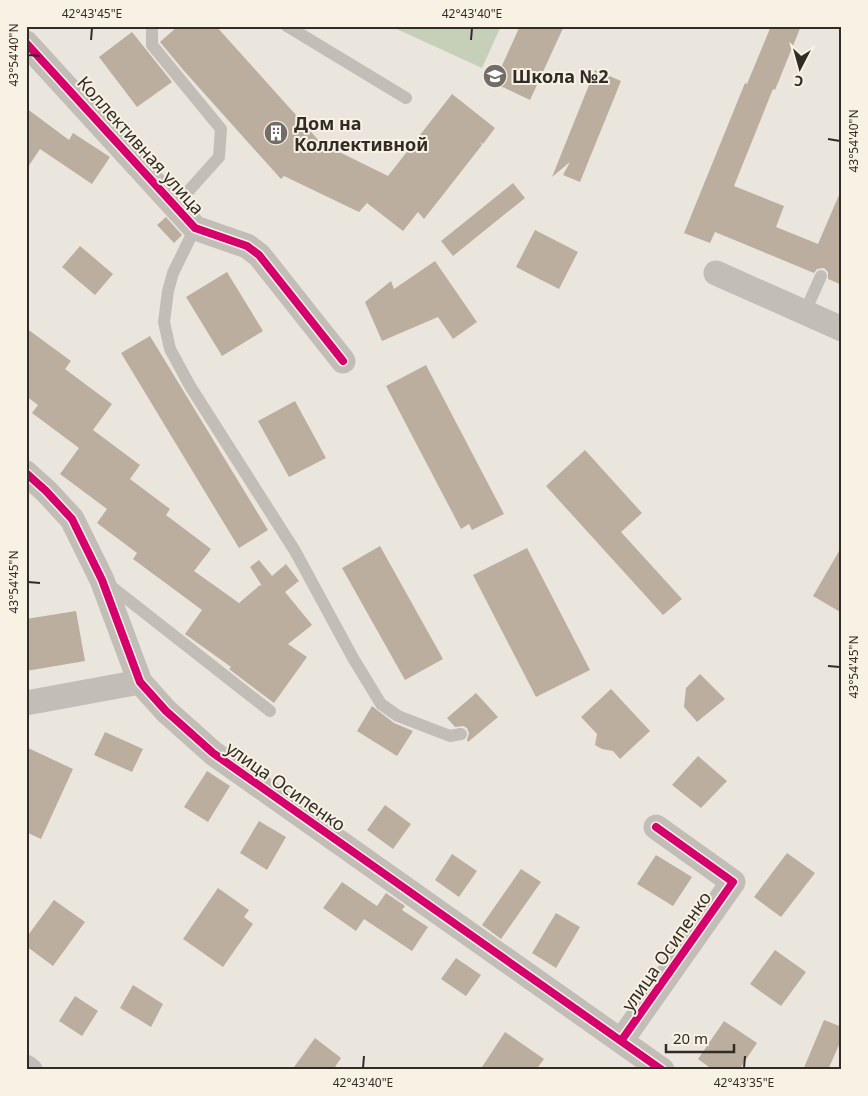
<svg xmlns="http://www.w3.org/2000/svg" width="868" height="1096" font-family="'Noto Sans',sans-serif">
	<rect width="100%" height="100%" fill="#eae6dd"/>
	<path fill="#c6cfb8" d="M390,26H501L482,68Z"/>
	<path fill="#bcae9f" d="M178,26H216L321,143L388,176L452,94L495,128L483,144L480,142L482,145L424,219L418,212L403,231L367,203L359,212L284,176L281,179L185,72L160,42Z
		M520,26H564L530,100L494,83Z
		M771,26H801L775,90L773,89L734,186L784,206L776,227L818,244L842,188V285L828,279V272L824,268L817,269L814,273L715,232L710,243L684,233L745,83L747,84Z
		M132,32L172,82L137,107L99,57Z
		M595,70L621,81L580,182L563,175L570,162L552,177Z
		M26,108L69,140L73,133L110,157L92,184L40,149L26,170Z
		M513,183L525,198L453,256L441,241Z
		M166,217L182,235L174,243L157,225Z
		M535,230L578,252L559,289L516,267Z
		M80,246L113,274L95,295L62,267Z
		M435,261L477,322L453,339L438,317L382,341L365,302L391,281L394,289Z
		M227,272L263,331L222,356L186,297Z
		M26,328L71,361L65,369L112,404L93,430L140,465L130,479L170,509L166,515L211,549L194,571L239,603L260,585L262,586L250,567L259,560L272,576L286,564L299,581L285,592L312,625L288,644L307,657L274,703L229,669L231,667L185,634L202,610L133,559L137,553L97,523L107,509L60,474L79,448L32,413L38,405L26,396Z
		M150,336L268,530L239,548L121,353Z
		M426,365L504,514L472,530L469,524L461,529L386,386Z
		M295,401L326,458L289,477L258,421Z
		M585,450L642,513L621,532L682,599L663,615L546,486Z
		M380,546L443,659L405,680L342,568Z
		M842,546V613L813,596Z
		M527,548L590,670L536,697L473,575Z
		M76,611L85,661L26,671V619Z
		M700,674L725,699L697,722L684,707L686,688Z
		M611,689L650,731L620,759L613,751L602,749L595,745L597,734L581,717Z
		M476,693L498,717L468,742L467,740L469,733L467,728L463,726L455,727L447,718Z
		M372,706L394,723L413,731L397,756L357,731Z
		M105,732L143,749L132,772L94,755Z
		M26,747L73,769L41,839L26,832Z
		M698,756L727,781L701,808L672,785Z
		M207,771L230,786L208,822L184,807Z
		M385,805L411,824L393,849L367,830Z
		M259,821L286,837L267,870L240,853Z
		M787,853L815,873L781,917L754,897Z
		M452,854L477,871L459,897L435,880Z
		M656,855L692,877L673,906L637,884Z
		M521,869L541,882L501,939L482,925Z
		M342,882L377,906L386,893L405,906L402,910L428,927L412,951L364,919L356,931L323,908Z
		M218,888L249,910L244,917L253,924L223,967L183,939Z
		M54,900L85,922L53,966L26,946V938Z
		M556,913L580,927L556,968L532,953Z
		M775,950L806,972L781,1006L750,984Z
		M456,958L481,975L466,996L441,979Z
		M133,985L163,1004L151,1027L120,1008Z
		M75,996L98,1011L82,1036L59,1021Z
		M824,1020L842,1027V1038L828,1070H803Z
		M724,1021L757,1043L739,1070H713L698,1059Z
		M505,1032L544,1059L536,1070H480Z
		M315,1038L341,1058L333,1070H292Z"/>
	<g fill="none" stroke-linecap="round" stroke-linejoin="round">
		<path stroke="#c2beb7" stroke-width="12" d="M152,26V45L221,129L219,157L175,206
			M287,26L406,98
			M195,228L173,273L168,291L164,322L170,349L190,386L295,551L353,658L381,704L398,716L450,736L461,734
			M805,312L821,276
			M108,584L270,711"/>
		<path stroke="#c2beb7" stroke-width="25" d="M26,43L195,228L247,246L259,255L343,361
			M716,273L842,329
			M26,473L46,491L72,519L102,580L140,682L166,711L213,753L662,1070
			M26,703L140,682
			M621,1041L733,882L656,827
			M26,1067L30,1070"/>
		<g stroke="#f7f2e4" stroke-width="11">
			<path id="cycleway" d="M26,43L195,228L247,246L259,255L343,361
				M26,473L46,491L72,519L102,580L140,682L166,711L213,753L662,1070
				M621,1041L733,882L656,827"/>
		</g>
		<use href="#cycleway" stroke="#d6006c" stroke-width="8"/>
	</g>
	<path fill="none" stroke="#322c26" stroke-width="2" d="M91,40L92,28M471,40L472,28M28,55L40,56M828,139L840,141M28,582L40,583M828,666L840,667M363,1068L364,1056M744,1068L745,1056"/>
	<defs>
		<g id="school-disc" transform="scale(1.25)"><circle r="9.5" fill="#726d66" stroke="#f7f2e4"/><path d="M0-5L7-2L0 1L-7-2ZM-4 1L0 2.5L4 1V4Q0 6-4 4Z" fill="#fff"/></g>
		<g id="building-disc" transform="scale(1.25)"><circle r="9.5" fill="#726d66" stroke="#f7f2e4"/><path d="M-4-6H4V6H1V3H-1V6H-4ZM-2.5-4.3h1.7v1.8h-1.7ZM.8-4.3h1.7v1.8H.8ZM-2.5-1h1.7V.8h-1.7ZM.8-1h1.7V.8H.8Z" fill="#fff"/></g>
	</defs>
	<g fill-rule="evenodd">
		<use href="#school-disc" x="495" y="76"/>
		<use href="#building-disc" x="276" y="133"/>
	</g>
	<g text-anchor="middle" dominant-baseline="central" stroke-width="4" stroke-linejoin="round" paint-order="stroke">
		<g font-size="18" font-weight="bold" fill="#322c26" stroke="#f7f2e4" text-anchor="start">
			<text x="512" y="76">Школа №2</text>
			<text x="294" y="123">Дом на<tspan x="294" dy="21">Коллективной</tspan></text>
		</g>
		<g font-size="18" fill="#322c26" stroke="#f7f2e4">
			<text transform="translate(141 145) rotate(48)">Коллективная улица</text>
			<text transform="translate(286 786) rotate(35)">улица Осипенко</text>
			<text transform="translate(666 951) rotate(-55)">улица Осипенко</text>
		</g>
	</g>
	<rect width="868" height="1096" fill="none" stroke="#f7f2e4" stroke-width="55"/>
	<g transform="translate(800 68) rotate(186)" stroke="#f7f2e4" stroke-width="4" paint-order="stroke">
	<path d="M0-4L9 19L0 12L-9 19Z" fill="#322c26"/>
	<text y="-8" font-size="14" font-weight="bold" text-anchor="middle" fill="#322c26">С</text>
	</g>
	<path d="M666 1044v8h68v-8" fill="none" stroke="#322c26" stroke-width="2.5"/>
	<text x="673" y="1044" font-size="15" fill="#322c26" stroke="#f7f2e4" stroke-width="4" paint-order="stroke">20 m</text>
	<rect x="28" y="28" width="812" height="1040" fill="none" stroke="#322c26" stroke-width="2"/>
	<g font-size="12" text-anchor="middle" fill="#322c26">
		<text x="92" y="18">42°43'45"E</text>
		<text x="472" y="18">42°43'40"E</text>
		<text transform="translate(14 55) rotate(-90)" y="4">43°54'40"N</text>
		<text transform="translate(854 141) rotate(-90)" y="4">43°54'40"N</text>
		<text transform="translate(14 582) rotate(-90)" y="4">43°54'45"N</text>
		<text transform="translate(854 667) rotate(-90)" y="4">43°54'45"N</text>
		<text x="363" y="1087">42°43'40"E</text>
		<text x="744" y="1087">42°43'35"E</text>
	</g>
</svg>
